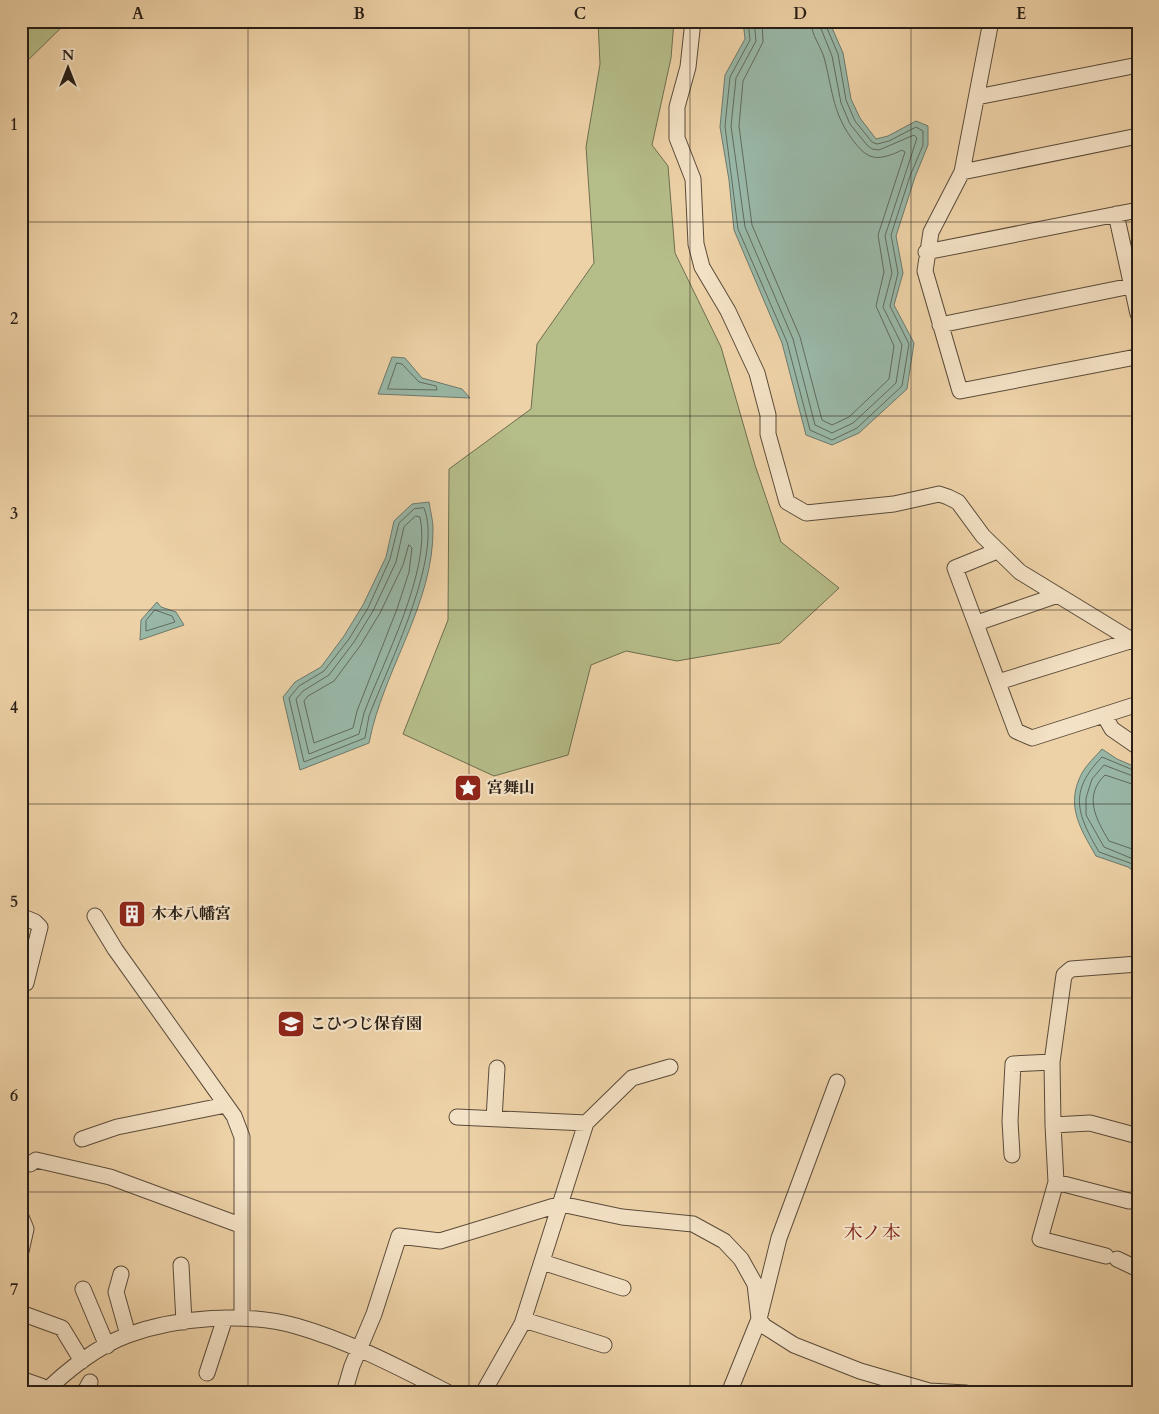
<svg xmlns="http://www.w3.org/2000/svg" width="1159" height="1414" font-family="Cardo,'Noto Serif JP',serif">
	<rect width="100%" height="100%" fill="#eed2a7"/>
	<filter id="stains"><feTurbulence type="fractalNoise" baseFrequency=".004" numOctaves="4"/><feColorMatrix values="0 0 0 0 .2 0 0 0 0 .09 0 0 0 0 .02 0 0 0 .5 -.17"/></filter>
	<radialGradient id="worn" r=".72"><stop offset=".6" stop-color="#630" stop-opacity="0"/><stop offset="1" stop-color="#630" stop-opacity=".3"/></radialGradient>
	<path fill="#b5bd89" stroke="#6e6e50" d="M21,21H68L21,67Z
		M598,21H674L671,58L652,145L668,166L675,253L721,347L755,465L781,542L839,588L780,643L677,661L626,651L591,665L568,755L494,776L403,734L448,620L449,469L531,409L537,344L594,263L586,147L600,64Z"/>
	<path fill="#99b8a8" stroke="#6c7a6e" d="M743,21H829L843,53L851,99L860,118L876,139L888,136L916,121L928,126V145L915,177L896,236L903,273L894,305L914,343L907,389L859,433L832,445L806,435L782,343L734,230L729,180L720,127L725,75L745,39Z
		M392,357L405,358L422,378L462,389L470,398L378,394Z
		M429,502C430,510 433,520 433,528C434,604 383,670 369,743L300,770L283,697L295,682L321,667L344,636L363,605L386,557L394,521L412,504Z
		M157,602L161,607L176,612L184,625L140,640L141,620Z
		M1102,749L1117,759L1138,768V874L1128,867L1096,856C1080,828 1065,805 1082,773C1087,764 1096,756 1102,749Z"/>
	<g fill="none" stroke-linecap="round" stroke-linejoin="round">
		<path stroke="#606b5f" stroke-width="1" d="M748,21L750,40L730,77L725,126L738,229L787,342L810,430L832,440L857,428L902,386L909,344L890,306L898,273L891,235L910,176L923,145V131L916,127L889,141L877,144L872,142L855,121L846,100L838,54L824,21
			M754,21L756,41L736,78L731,126L745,227L793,339L815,425L832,433L853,423L896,383L902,345L883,307L892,273L885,236L917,138L914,135L879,150L872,149L867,145L850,124L841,103L832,56L818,21
			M762,21L763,42L743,81L739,126L752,225L800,337L822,420L832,425L849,417L889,379L894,346L876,306L884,272L878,235L905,152L902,150C894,154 882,159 873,157C865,155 860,149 855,143C833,115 833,93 825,61C822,47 811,36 811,21
			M397,363L402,364L419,382L436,386L437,390L388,389Z
			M424,508C444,556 387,668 369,716L365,738L304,762L289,698L299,686L324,671L349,639L368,608L390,559L399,523L414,509Z
			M416,516L420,517C432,569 383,662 364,713L359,734L309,754L296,699L303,691L329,675L354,642L373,611L396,562L404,527Z
			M409,545L412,548L409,572L397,609L357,711L353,728L314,743L304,701L308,696L334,681L360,646L380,613L403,565Z
			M155,610L172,616L175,622L146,631V621Z
			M1138,772L1102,757C1068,792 1077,814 1099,852L1130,863L1138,868
			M1138,778L1104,765L1092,779L1086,798V815L1104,847L1138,861
			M1138,786L1105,775C1083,796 1096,819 1109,841L1138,851"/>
		<g stroke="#5a4b3a" stroke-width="17">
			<path id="minor" d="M693,21L688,67L677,107V138L693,179L696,244L702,267L728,311L757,373L768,415V434L787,502L806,513L894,504L939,494L948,497L958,502L983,536L1020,572L1138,644
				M991,21L962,172L931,232L925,271L960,391L1136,357L1138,354
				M977,97L1138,65
				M962,172L1138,136
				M1116,214L1138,314
				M926,252L1138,210
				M940,325L1131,286
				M997,551L955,568L1016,731L1032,738L1138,704
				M977,623L1058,595
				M998,682L1133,640
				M1104,715L1112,729L1138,747
				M21,916L35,922L40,927L26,983L21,984
				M95,916L115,949L234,1116L242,1137V1317
				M1052,1062L1064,975L1071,969L1138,964
				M457,1117L586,1123L632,1078L670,1067
				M494,1119L497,1068
				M82,1139L117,1127L226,1105
				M1012,1155L1010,1121L1013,1064L1052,1062L1053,1125
				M21,1164H30L36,1160L110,1177L240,1225
				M1056,1182L1129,1201
				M21,1217L26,1229L21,1251
				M1106,1256L1040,1239L1056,1182L1053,1125L1090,1123L1138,1136
				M1117,1259L1138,1269
				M542,1262L623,1288
				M181,1265L184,1322
				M121,1274L116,1292L128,1335
				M83,1289L107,1346
				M21,1313L62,1328L82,1361
				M524,1320L604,1345
				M207,1373L225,1318
				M21,1379L41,1386L46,1390
				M44,1393C67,1370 98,1346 128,1335C177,1317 246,1312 296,1326C349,1341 400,1368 449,1393
				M84,1393L90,1382
				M344,1393L352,1366L374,1314L399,1236L440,1241L561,1204L622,1217L693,1224L724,1241L741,1259L755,1284L759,1319L764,1326L794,1345L860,1371L929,1391L966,1393
				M483,1393L522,1324L586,1123
				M729,1393L759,1319L779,1238L837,1082"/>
		</g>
		<use href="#minor" stroke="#f4e2c6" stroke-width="15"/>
	</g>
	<path fill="none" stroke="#281e16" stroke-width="1" stroke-opacity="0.55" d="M248,21V1393M469,21V1393M690,21V1393M911,21V1393M21,222H1138M21,416H1138M21,610H1138M21,804H1138M21,998H1138M21,1192H1138"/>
	<defs>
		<g id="sight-square" transform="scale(1.4375)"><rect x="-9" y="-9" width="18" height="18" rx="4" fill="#8f2418" stroke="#f4e2c6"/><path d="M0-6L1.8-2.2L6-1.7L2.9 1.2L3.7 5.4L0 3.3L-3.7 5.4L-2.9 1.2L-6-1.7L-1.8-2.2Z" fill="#fff"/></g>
		<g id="building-square" transform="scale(1.4375)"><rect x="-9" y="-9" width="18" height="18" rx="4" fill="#8f2418" stroke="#f4e2c6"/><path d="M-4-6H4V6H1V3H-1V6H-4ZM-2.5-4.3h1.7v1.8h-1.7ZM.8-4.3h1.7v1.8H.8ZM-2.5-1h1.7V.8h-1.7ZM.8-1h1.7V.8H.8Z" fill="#fff"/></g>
		<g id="school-square" transform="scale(1.4375)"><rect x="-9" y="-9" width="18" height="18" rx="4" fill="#8f2418" stroke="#f4e2c6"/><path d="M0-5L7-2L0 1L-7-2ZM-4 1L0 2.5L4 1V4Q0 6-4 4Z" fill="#fff"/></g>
	</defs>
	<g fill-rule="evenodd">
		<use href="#sight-square" x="468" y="788"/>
		<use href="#building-square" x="132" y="914"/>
		<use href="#school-square" x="291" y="1024"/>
	</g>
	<g text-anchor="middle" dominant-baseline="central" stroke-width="4.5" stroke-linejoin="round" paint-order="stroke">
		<g font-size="16" font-weight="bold" fill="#281e16" stroke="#f4e2c6" text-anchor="start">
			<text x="487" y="788">宮舞山</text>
			<text x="151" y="914">木本八幡宮</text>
			<text x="310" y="1024">こひつじ保育園</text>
		</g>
		<g font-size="19" fill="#7a1f14" stroke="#f4e2c6">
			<text x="872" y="1233">木ノ本</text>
		</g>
	</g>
	<rect width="1159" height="1414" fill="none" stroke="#eed2a7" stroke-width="55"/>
	<g transform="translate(68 68)" stroke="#f4e2c6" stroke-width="4" paint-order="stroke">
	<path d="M0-4L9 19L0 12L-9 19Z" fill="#281e16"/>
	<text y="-8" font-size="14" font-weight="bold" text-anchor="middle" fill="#281e16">N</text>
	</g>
	<rect x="28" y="28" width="1104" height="1358" fill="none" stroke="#281e16" stroke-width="2"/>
	<g font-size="16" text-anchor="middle" font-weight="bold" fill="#281e16">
		<text x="138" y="19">A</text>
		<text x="359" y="19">B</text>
		<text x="580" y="19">C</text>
		<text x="800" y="19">D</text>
		<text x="1021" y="19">E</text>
		<text x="14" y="130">1</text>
		<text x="14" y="324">2</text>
		<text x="14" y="519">3</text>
		<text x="14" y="713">4</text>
		<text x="14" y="907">5</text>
		<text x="14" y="1101">6</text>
		<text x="14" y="1295">7</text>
	</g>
	<rect width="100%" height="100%" filter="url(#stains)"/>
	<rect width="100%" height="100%" fill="url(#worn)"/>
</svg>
